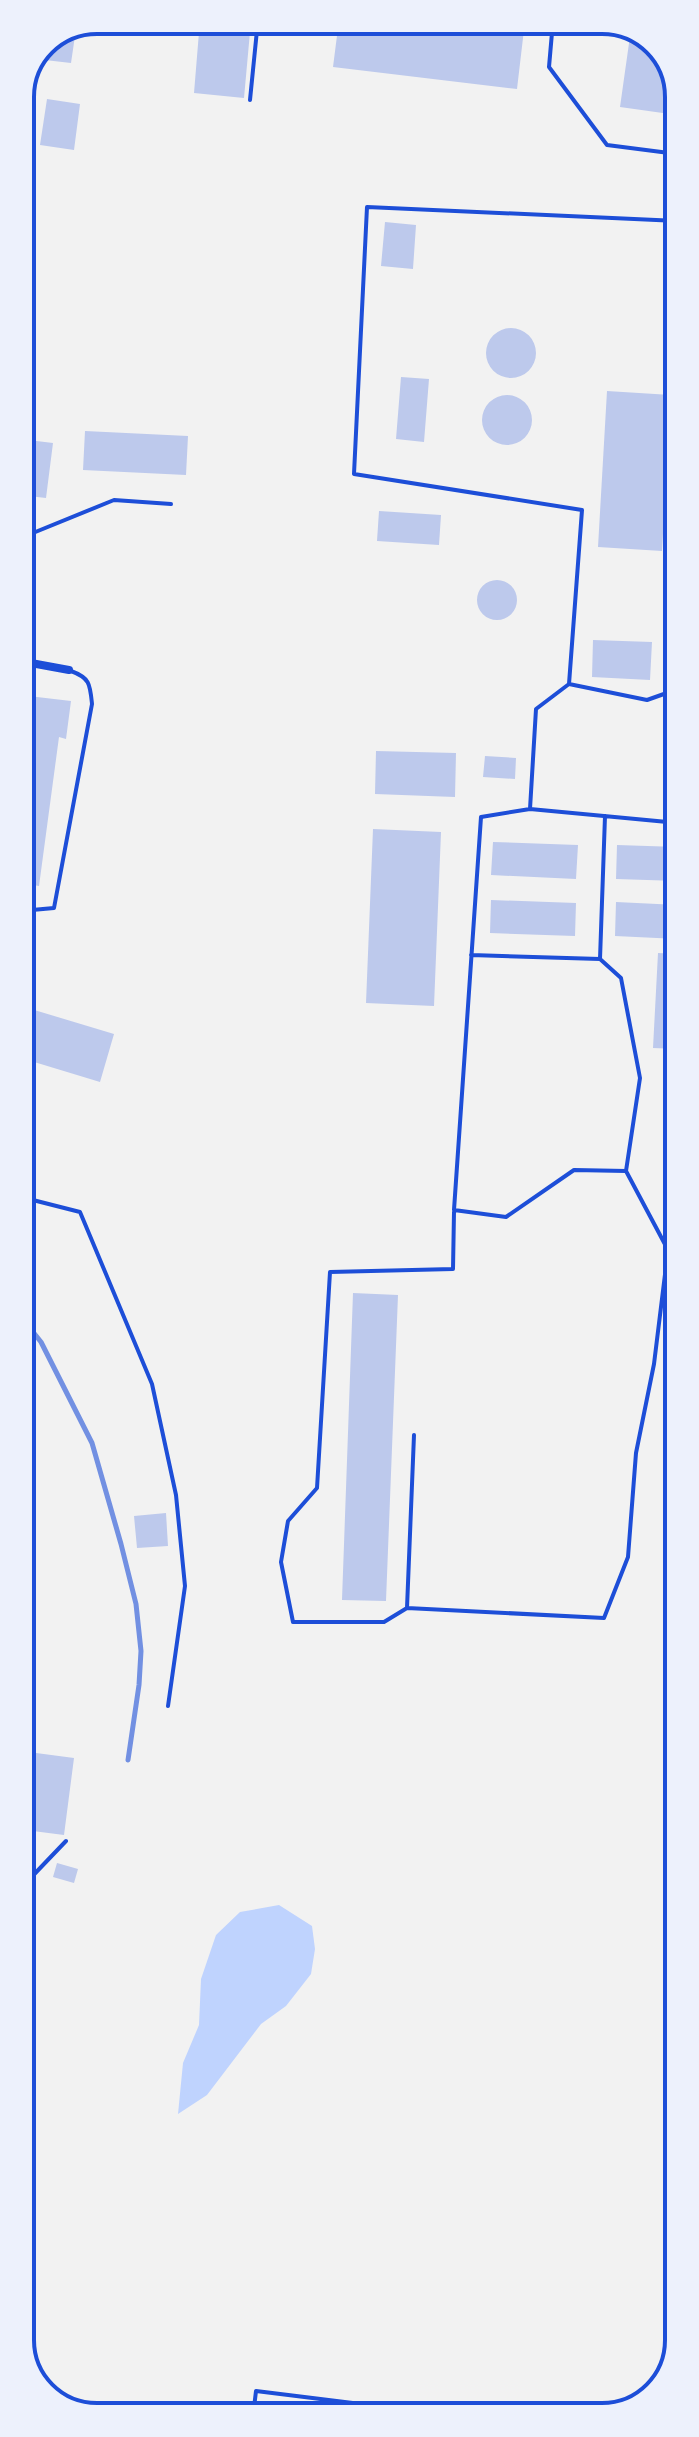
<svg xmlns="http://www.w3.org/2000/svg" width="699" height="2437" font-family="'PT Sans Narrow',sans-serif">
	<rect width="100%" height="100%" fill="#f2f2f2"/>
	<path fill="#bfd3fe" d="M279,1905L312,1926L315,1949L311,1974L286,2006L261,2024L207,2095L178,2114L183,2063L199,2025L201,1979L216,1935L240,1912Z"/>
	<path fill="#bdc9ec" d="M200,20L251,21L244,98L194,93Z
		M339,20L525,21L517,89L333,67Z
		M76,29L71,63L36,59L43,42Z
		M631,29L653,39L677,82V115L620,107Z
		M47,99L80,104L74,150L40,145Z
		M385,222L416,225L413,269L381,266Z
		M486 353a25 25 0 1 1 50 0a25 25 0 1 1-50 0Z
		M401,377L429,379L424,442L396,439Z
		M607,391L671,395L662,551L598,547Z
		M482 420a25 25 0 1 1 50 0a25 25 0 1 1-50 0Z
		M85,431L188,436L186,475L83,470Z
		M20,439L53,443L46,498L20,495Z
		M379,511L441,515L439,545L377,541Z
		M477 600a20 20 0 1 1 40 0a20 20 0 1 1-40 0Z
		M593,640L652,642L650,680L592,677Z
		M20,695L71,701L66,739L59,737L39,886L21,883Z
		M376,751L456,753L455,797L375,794Z
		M485,756L516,758L515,779L483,777Z
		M373,829L441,832L434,1006L366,1003Z
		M493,842L578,845L576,879L491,875Z
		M617,845L678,847V881L616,879Z
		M491,900L576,903L575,936L490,933Z
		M616,902L678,905V939L615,936Z
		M658,953L678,954V1049L653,1048Z
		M21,1006L114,1034L100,1082L21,1058Z
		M353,1293L398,1295L386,1601L342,1600Z
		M166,1513L168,1546L137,1548L134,1516Z
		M21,1751L74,1758L64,1835L25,1830L30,1792L21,1791Z
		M57,1863L78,1869L74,1883L53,1877Z
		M21,1927L34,1928L30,1967L21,1966Z"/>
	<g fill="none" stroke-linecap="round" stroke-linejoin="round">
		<path stroke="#1d4ed8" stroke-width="4" d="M553,21L549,67L607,145L677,154
			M250,100L258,20
			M678,221L367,207L354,474L582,510L569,684L647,700L678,689
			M20,534L28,535L114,500L171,504
			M569,684L536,709L530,809L678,823
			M21,911L54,908L92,704C90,684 90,678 71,671
			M471,955L600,959L605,816
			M600,959L621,978L640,1078L626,1171
			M21,1197L80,1212L152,1384L176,1495L185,1586L168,1706
			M414,1435L407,1608L604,1618L628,1557L636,1453L654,1364L668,1250L626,1171L574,1170L506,1217L454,1210L481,817L530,809
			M407,1608L384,1622H293L281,1562L288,1521L317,1488L330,1272L453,1269L454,1212
			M21,1888L66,1841
			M671,2363L679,2276
			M253,2416L256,2391L385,2407L387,2416"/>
		<path stroke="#1d4ed8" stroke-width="8" d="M20,661L69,670"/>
		<path stroke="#7290e2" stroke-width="5" d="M21,1317L41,1342L92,1443L121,1544L136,1604L141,1651L139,1685L128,1760"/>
	</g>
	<path d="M0 0H699V2437H0ZM97 34H602A63 63 0 0 1 665 97V2340A63 63 0 0 1 602 2403H97A63 63 0 0 1 34 2340V97A63 63 0 0 1 97 34Z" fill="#edf1fc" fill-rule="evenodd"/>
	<path fill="none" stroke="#1d4ed8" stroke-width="4" d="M97 34H602A63 63 0 0 1 665 97V2340A63 63 0 0 1 602 2403H97A63 63 0 0 1 34 2340V97A63 63 0 0 1 97 34Z"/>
</svg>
